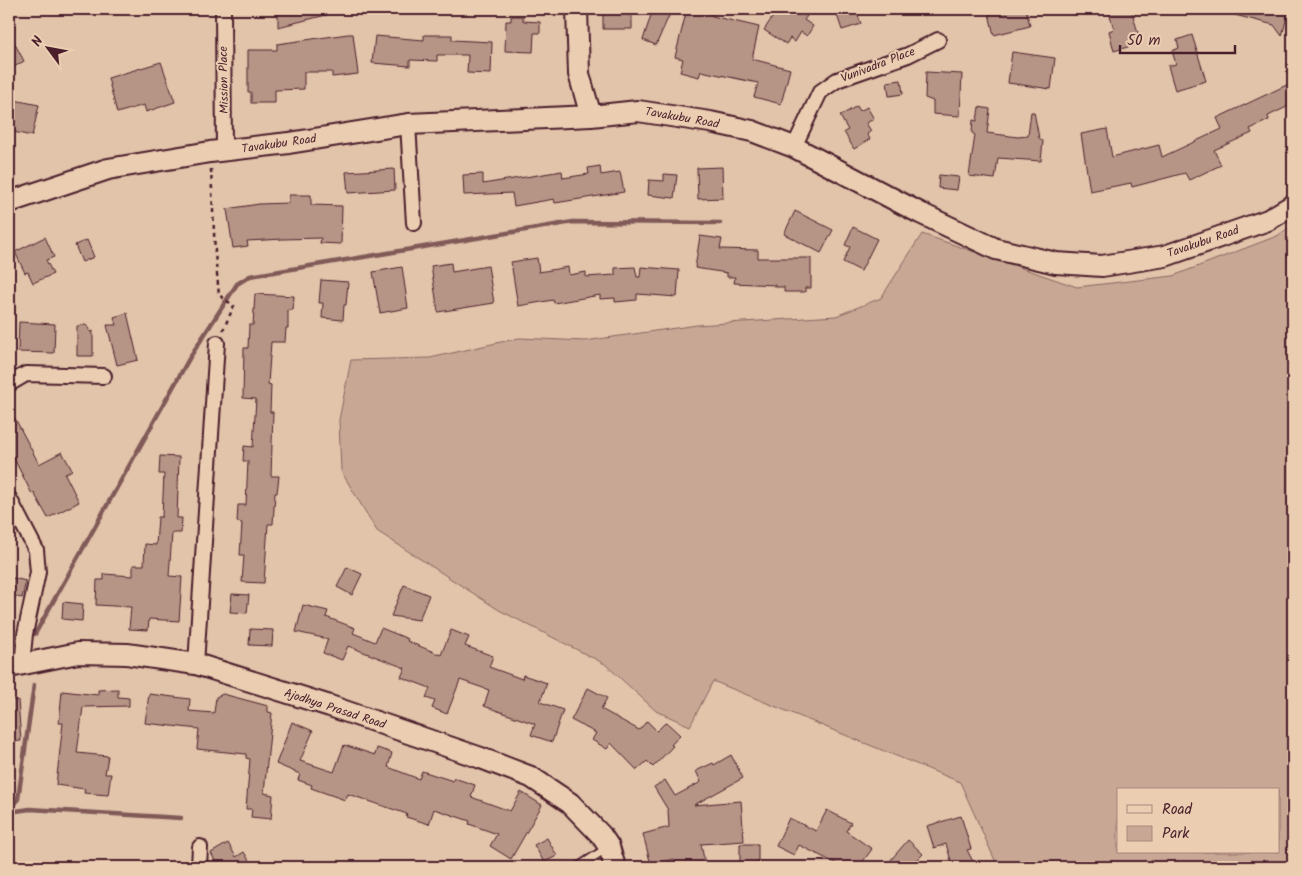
<svg xmlns="http://www.w3.org/2000/svg" width="1302" height="876" font-family="Kalam,sans-serif">
	<rect width="100%" height="100%" fill="#e1c4aa"/>
	<filter id="ink" filterUnits="userSpaceOnUse"><feTurbulence type="fractalNoise" baseFrequency=".02" numOctaves="2"/><feDisplacementMap in="SourceGraphic" scale="10" xChannelSelector="R" yChannelSelector="G"/><feConvolveMatrix kernelMatrix="1 2 1 2 8 2 1 2 1" color-interpolation-filters="sRGB"/></filter>
	<g filter="url(#ink)">
		<path fill="#c8a895" stroke="#896460" fill-rule="evenodd" d="M1293,225V867H998L960,782L713,681L690,726L656,711L605,664L499,610L377,531L341,471L339,420L351,360L430,358L519,338L585,341L697,325L836,316L881,298L922,234L1077,287L1173,276L1277,236ZM1118,790H1278V852H1118Z"/>
		<g fill="none" stroke-linecap="round" stroke-linejoin="round">
			<path stroke="#815a59" stroke-width="4.5" d="M35,634L190,357L237,284L250,276L573,222L720,223
				M9,809L18,799L34,685
				M9,812L30,809L181,818"/>
		</g>
		<path fill="#b79586" stroke="#4a1f2b" d="M278,9H334V13L278,27Z
			M603,9H632V29H603Z
			M653,9H672L656,45L643,40Z
			M687,9H714L712,16L759,27L752,59L790,69L781,104L754,97L758,83L701,71L699,77L680,72L683,59L675,57Z
			M778,9H796L807,16L804,20L813,26L807,36L801,32L795,42L790,38L786,44L764,30Z
			M835,9H856L861,24L842,30Z
			M1010,9H1026L1030,26L994,35L989,14Z
			M1108,9H1131L1141,43L1114,51L1109,31L1114,29Z
			M1227,9H1289L1282,36L1274,25L1227,13Z
			M511,16H523V21L540,22V33H534L533,52L505,51L506,21H511Z
			M9,33L24,61L9,70Z
			M348,34H353L358,74L332,77V72H304V89L275,90V103H251V92H248V50H277V44Z
			M424,35H452V40L492,42L491,74L467,73L468,55H437V61L410,60V66L372,63L375,36L424,40Z
			M1192,35L1206,81L1175,90L1168,66L1176,64L1172,51L1179,48L1177,40Z
			M1012,52L1055,58L1051,89L1008,83Z
			M161,62L175,102L146,112L144,105L117,113L108,78Z
			M926,72L962,74L960,116L933,114V101L925,98Z
			M901,80L903,94L889,96L887,82Z
			M1293,82V104L1268,116L1269,120L1250,129L1252,133L1214,150L1221,165L1189,180L1185,173L1132,187L1131,183L1090,191L1081,134L1107,129L1112,157L1159,145L1162,157L1222,129L1217,118Z
			M14,100L39,105L32,136L9,131V124Z
			M857,106L860,111L867,107L874,119L866,123L871,131L867,134L870,139L854,149L844,132L848,130L840,116Z
			M979,107L990,109L987,133L1018,137L1028,136L1031,112H1034L1039,138L1043,141L1041,161L998,158L995,179L969,176L975,135L972,133L973,120L977,121Z
			M600,166L601,175L620,172L624,192L555,203L554,199L514,206L512,193L464,195L463,175L483,174V184L562,171L563,178L589,174L588,168Z
			M722,167L723,198L698,199L697,168Z
			M394,169L395,190L348,193L346,172Z
			M664,174L677,175L674,198L648,195L649,180L664,181Z
			M939,175L959,177L957,190L938,188Z
			M289,195H311V205L342,206L341,244L320,243L321,238L283,239L247,241L248,246L233,248L227,209L259,204L289,203Z
			M795,211L833,230L821,253L784,234Z
			M853,227L877,239L861,271L843,262L850,247L845,245Z
			M700,236L722,239L720,249L758,250V258H811V288H805V292H784V287H775V285L734,283L735,277H727V273L695,268Z
			M45,237L54,257L46,260L53,274L33,283L28,272L25,273L15,252Z
			M87,240L94,257L82,262L75,245Z
			M537,258L539,272L568,267L569,275L586,272V277L615,275V268L635,267L637,277H640L641,267L679,270L677,297L637,294V300L615,302V298L600,299V295L554,303L553,300L518,306L511,262Z
			M451,263L452,272L488,266L494,303L438,312L431,266Z
			M402,267L408,308L380,313L373,272Z
			M321,280L348,282L346,305H344L343,320L322,318L323,303H319Z
			M255,294L294,296L293,310H288V328H286L285,342H271L268,384L271,385L270,412H273L271,476H279L277,493H275L273,524H268L264,583L242,582L244,555H240L242,523L237,522L238,505H246L248,461H243L244,446L253,447L256,399L243,398L244,348H248L249,325H253Z
			M127,313L138,360L117,365L107,325H116L114,317Z
			M19,322L55,324L54,353L18,352Z
			M87,325L90,332L93,331V356H77V326Z
			M9,407L39,464L62,452L72,470L65,474L79,502L48,518L34,493L32,494L9,449Z
			M160,456L179,457L177,518H182L181,533H172L169,576L182,577L179,621L149,619L148,630L129,629L131,607L96,605L97,580H104V574L133,576V565H144L145,544L156,545L158,517H162L164,474H159Z
			M347,567L362,574L352,595L337,587Z
			M9,577L26,581L22,598L9,595Z
			M404,585L429,595L419,620L391,616Z
			M232,594L249,595L247,613L230,612Z
			M63,602L83,604L82,621L62,619Z
			M303,605L328,611L326,617L355,628L353,633L375,642L381,628L408,639L407,641L441,655L451,630L469,637L465,646L493,656L489,667L522,679L523,675L547,683L540,702L563,710L552,742L531,735L535,724L484,706L489,690L460,680L447,714L432,708L435,701L426,698L430,688L401,677L405,668L348,646L342,660L323,653L328,639L296,632Z
			M250,629L273,630L272,646L249,645Z
			M588,688L607,698L601,709L639,730L647,721L657,731L666,722L680,735L671,745L673,746L653,767L647,761L637,770L611,743L607,749L592,740L596,733L571,720Z
			M118,689V697L129,698V706L83,707L77,753L108,756L105,774H111L108,795L84,793L85,789L56,785L63,723H59L62,691L98,695V690Z
			M149,694L190,699L189,711L214,713L216,697L223,694L268,706V712L272,713L264,793L273,795L271,819L251,817L252,809H246L250,759L246,758V754L197,749L199,729L145,723Z
			M9,700H18L21,741L9,742Z
			M292,722L313,731L300,761L334,772L344,745L375,755L377,748L392,753L388,767L419,779L422,771L453,781L454,778L475,785L471,797L510,811L521,792L542,805L511,859L490,846L497,834L469,824L470,821L434,809L429,824L406,817L407,814L348,794L345,800L311,788L312,785L298,780L300,774L276,764Z
			M731,755L743,778L694,805L741,801L744,841L701,844L705,864L689,867H676L674,859L651,865L643,834L669,827L668,810L654,787L665,780L675,796L701,782L696,771L713,763L714,765Z
			M827,810L851,823L846,831L872,849L859,867H843L799,845L794,855L776,846L789,818L816,831Z
			M961,816L971,849L967,850L976,867H953L946,844L934,848L927,826Z
			M547,838L557,856L544,862L534,845Z
			M908,840L923,854L910,867H895L889,862Z
			M228,843L236,857L244,852L253,867H218L211,853Z
			M740,844H758V867H740Z"/>
		<g fill="none" stroke-linecap="round" stroke-linejoin="round">
			<g stroke="#4a1f2b" stroke-width="11">
				<path id="lane" d="M578,867L607,848"/>
			</g>
			<g stroke="#4a1f2b" stroke-width="18">
				<path id="street" d="M223,9L224,151
					M408,124L414,223
					M794,147L820,92L837,80L908,55L938,40
					M9,384L26,374L104,376
					M9,498L36,550L38,572L25,634L22,664
					M196,664L217,343
					M199,867L200,847"/>
			</g>
			<g stroke="#4a1f2b" stroke-width="24">
				<path id="secondary" d="M577,9L579,74L591,116
					M9,202L108,169L210,152L289,143L408,124L591,116L638,111L710,122L752,131L794,147L920,213L996,249L1056,263L1102,266L1165,256L1268,220L1293,205
					M9,667L78,653L127,654L196,664L330,706L481,758L531,777L570,803L601,835L609,847L615,867"/>
			</g>
			<path stroke="#4a1f2b" stroke-width="2.5" stroke-dasharray="4 4" stroke-linecap="butt" d="M211,169L215,253L219,295L234,306L223,330"/>
			<use href="#lane" stroke="#ebceb2" stroke-width="7"/>
			<use href="#street" stroke="#ebceb2" stroke-width="14"/>
			<use href="#secondary" stroke="#ebceb2" stroke-width="20"/>
		</g>
	</g>
	<g text-anchor="middle" dominant-baseline="central" stroke-width="4" stroke-linejoin="round" paint-order="stroke">
		<g font-size="12" fill="#4a1f2b" stroke="#ebceb2">
			<text transform="translate(878 65) rotate(-21)">Vunivadra Place</text>
			<text transform="translate(224 80) rotate(-91)">Mission Place</text>
			<text transform="translate(682 118) rotate(10)">Tavakubu Road</text>
			<text transform="translate(279 144) rotate(-8)">Tavakubu Road</text>
			<text transform="translate(1203 242) rotate(-19)">Tavakubu Road</text>
			<text transform="translate(335 709) rotate(18)">Ajodhya Prasad Road</text>
		</g>
	</g>
	<rect width="1302" height="876" fill="none" stroke="#ebceb2" stroke-width="30"/>
	<rect x="15" y="15" width="1272" height="846" fill="none" stroke="#4a1f2b" stroke-width="2" filter="url(#ink)"/>
	<rect x="1117" y="788" width="162" height="65" fill="#ebceb2" stroke="#ab887c"/>
	<rect x="1127" y="805" width="25" height="8" fill="#ebceb2" stroke="#ab887c"/>
	<text x="1162" y="814" font-size="15" fill="#4a1f2b">Road</text>
	<rect x="1127" y="826" width="25" height="15" fill="#c8a895" stroke="#ab887c"/>
	<text x="1162" y="838" font-size="15" fill="#4a1f2b">Park</text>
	<g transform="translate(48 48) rotate(302)" stroke="#ebceb2" stroke-width="4" paint-order="stroke">
	<path d="M0-4L9 19L0 12L-9 19Z" fill="#4a1f2b"/>
	<text y="-8" font-size="14" font-weight="bold" text-anchor="middle" fill="#4a1f2b">N</text>
	</g>
	<path d="M1120 45v8h115v-8" fill="none" stroke="#4a1f2b" stroke-width="2.5"/>
	<text x="1127" y="45" font-size="15" fill="#4a1f2b" stroke="#ebceb2" stroke-width="4" paint-order="stroke">50 m</text>
</svg>
